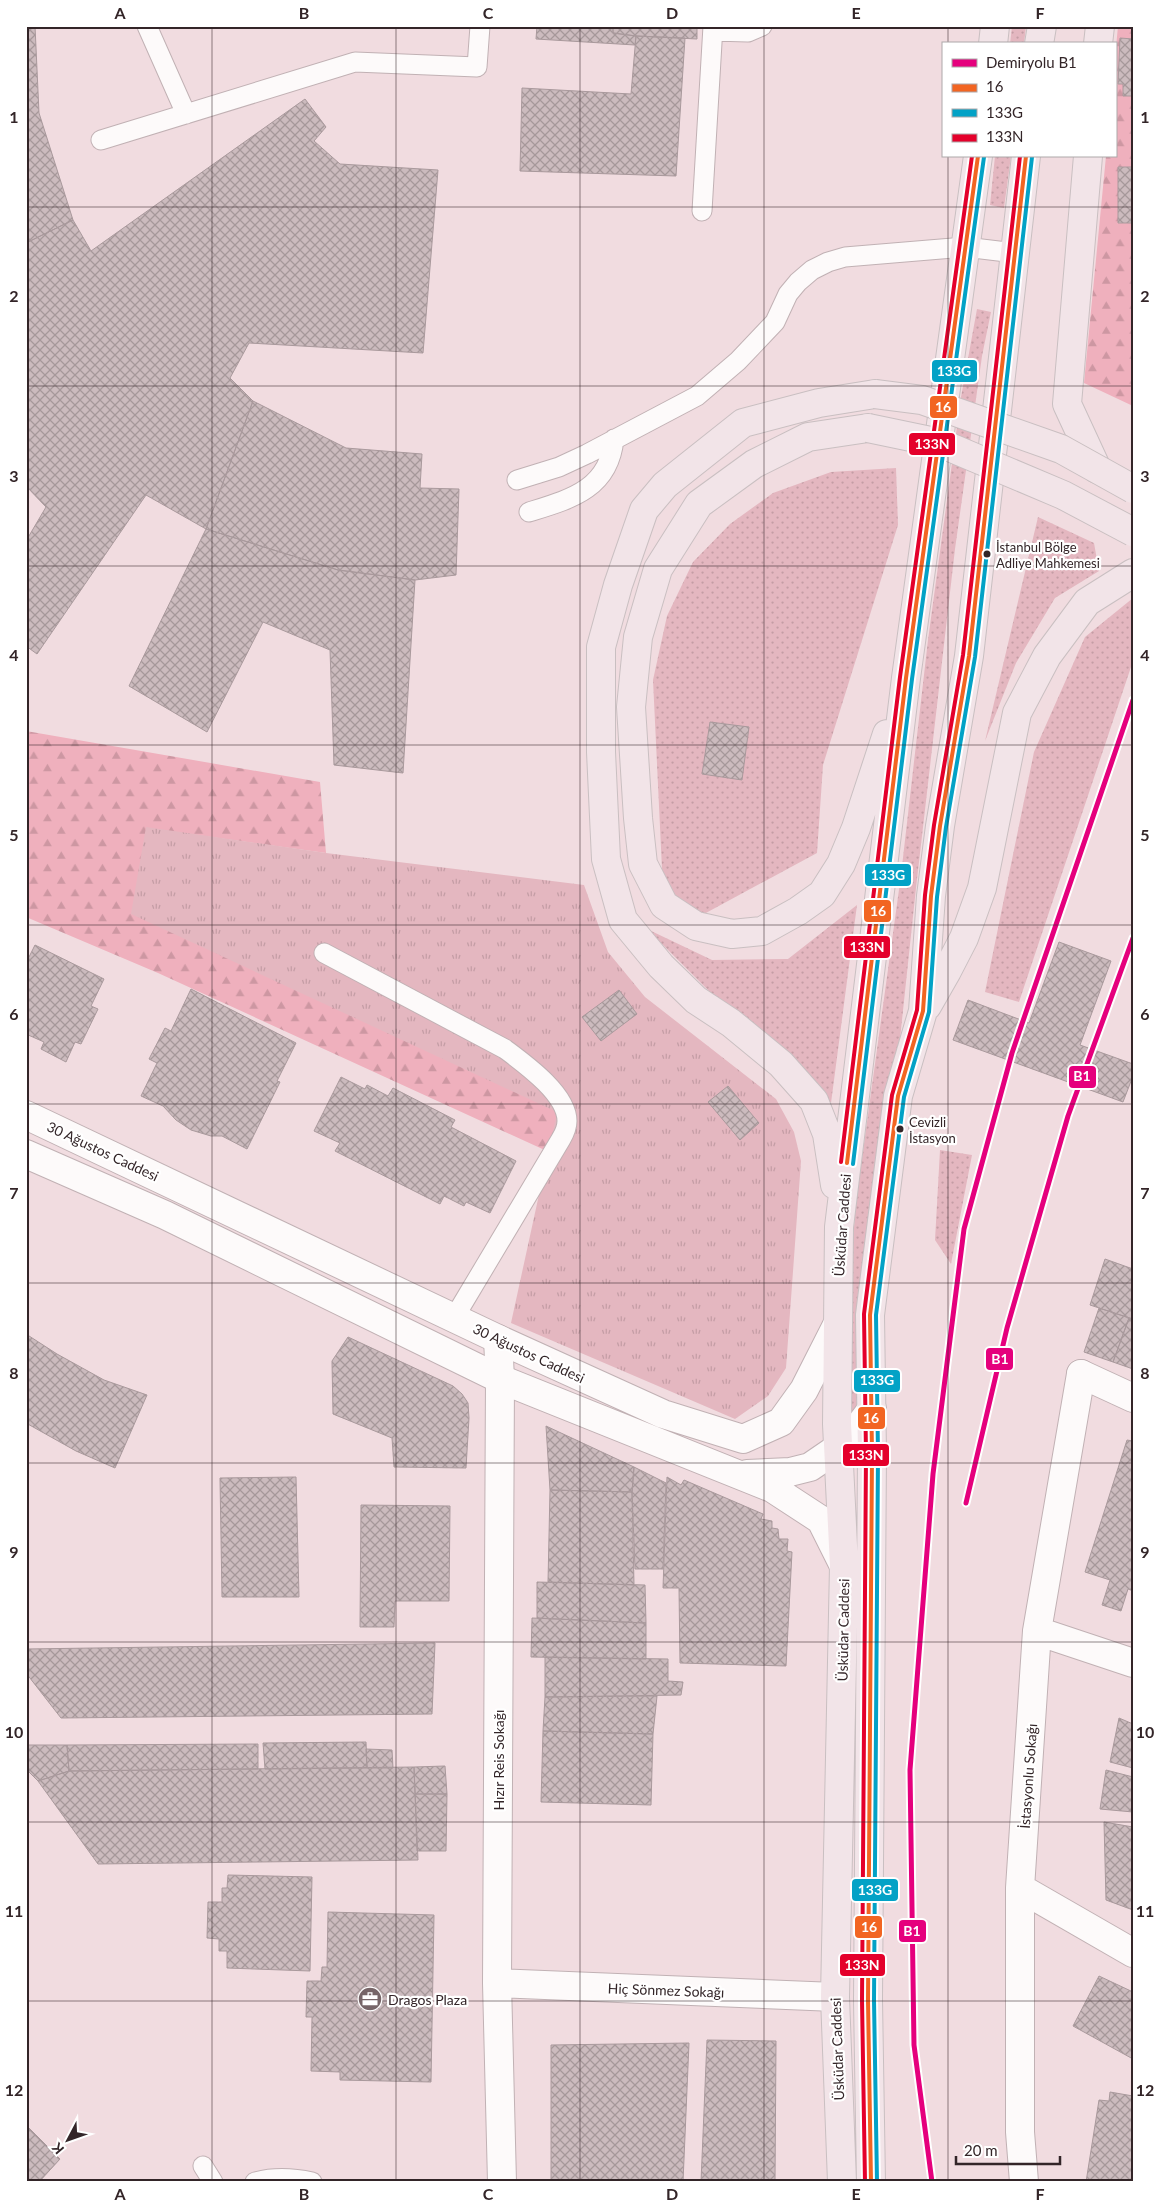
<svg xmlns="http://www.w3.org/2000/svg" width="1159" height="2208" font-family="Lato,sans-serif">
	<defs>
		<pattern id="grass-dots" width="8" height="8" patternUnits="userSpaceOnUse" patternTransform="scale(1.25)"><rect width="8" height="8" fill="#e4b7c0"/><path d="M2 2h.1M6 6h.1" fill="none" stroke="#c49da5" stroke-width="1.8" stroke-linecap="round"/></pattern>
		<pattern id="forest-firs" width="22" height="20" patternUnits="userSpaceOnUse" patternTransform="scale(1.25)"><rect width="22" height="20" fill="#efb0bd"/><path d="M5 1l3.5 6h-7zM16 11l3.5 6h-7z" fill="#cd97a2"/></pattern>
		<pattern id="park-tufts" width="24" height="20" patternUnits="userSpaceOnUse" patternTransform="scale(1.25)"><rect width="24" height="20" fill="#e4b7c0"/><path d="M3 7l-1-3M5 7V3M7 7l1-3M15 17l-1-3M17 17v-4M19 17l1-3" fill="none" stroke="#c49da5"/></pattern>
		<pattern id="building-cross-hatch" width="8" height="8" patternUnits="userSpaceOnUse" patternTransform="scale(1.25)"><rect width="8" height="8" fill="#ccbbbe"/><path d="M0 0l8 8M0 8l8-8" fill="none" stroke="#a6989a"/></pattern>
	</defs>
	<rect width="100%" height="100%" fill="#f1dce0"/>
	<path fill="url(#grass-dots)" d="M1012,26H1026L1024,44H1010Z
		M995,156H1011L1004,208L990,205Z
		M977,309L991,312L982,356L955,549L916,888L895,1086L865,1398L845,1429L842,1377L856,1202L901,875L928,640L961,397Z
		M896,468L898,525L823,765L817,853L704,914L663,890L653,680L667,616L693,562L730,524L773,493L831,472Z
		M1038,517L1094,543L1099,571L1055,598L1016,663L985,741Z
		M1133,598V661L1019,1002L985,992L1034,752L1085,637Z
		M857,905L831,1103L784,1050L714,996L647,929L712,960L788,959Z
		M940,1150L972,1155L951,1264L935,1240Z"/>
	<path fill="url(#forest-firs)" d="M1118,26H1133V406L1084,383L1106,156H1115V58Z
		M26,731L320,782L326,853L146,828L558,1112L549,1152L158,973L26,917Z"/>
	<path fill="url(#park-tufts)" d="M146,827L326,853L584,885L608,952L645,997L776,1099L794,1132L801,1161L786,1368L768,1396L735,1419L511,1323L557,1112L131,914Z"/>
	<path fill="url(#building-cross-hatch)" stroke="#a9999c" d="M26,26H35L39,113L73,220L26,243Z
		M537,26H613V33L636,36L635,45L536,39Z
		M613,26H697V39L636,36L613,33Z
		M636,36L685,38L676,176L520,171L522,88L631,94Z
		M1120,38L1133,39V96H1123V84H1118Z
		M305,99L326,127L314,141L340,164L438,170L423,353L249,343L230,378L253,401L206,529L146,495L37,654L26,646V541L46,507L26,486V243L73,220L91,251Z
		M1118,167H1133V223H1118Z
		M253,401L346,448L422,454L420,488L459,489L456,575L415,580L338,570L206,529Z
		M206,529L338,570L415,580L403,773L334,765L330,650L263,622L207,732L129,686Z
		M710,722L749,727L742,780L702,774Z
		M1059,942L1111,961L1080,1045L1133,1064V1076L1123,1102L953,1040L968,1000L1029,1023Z
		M35,945L104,979L91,1006L98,1009L81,1044L75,1042L66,1062L41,1049L44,1042L26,1034V963Z
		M191,989L296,1043L277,1081L280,1082L247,1149L222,1136H211L191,1130L176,1120L163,1106L141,1096L157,1063L149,1059L165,1028L171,1031Z
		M619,990L637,1014L601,1041L582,1017Z
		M341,1077L365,1089L367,1085L388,1096L393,1088L455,1120L451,1127L516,1161L490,1213L466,1202L464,1206L444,1196L440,1204L335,1151L340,1143L314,1131Z
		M728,1086L759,1123L740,1140L708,1102Z
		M1105,1259L1133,1269V1319L1090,1305Z
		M1099,1308L1129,1318L1113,1362L1084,1352Z
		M1129,1318L1133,1319V1369L1113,1362Z
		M26,1334L57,1354L104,1380L147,1395L115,1468L76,1451L26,1423Z
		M348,1337L453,1386L462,1394L468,1403L469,1418L466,1468L394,1467L392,1438L333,1414L332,1361Z
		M546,1426L634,1467L632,1492L550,1490Z
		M1127,1440L1133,1441V1591L1128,1589L1121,1611L1102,1605L1110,1580L1085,1572Z
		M634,1467L666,1483L663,1569H635L632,1492Z
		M296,1477L299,1597H222L220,1478Z
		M667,1477L681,1485L684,1480L763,1514L761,1519L772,1521V1528L778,1529L779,1539H788L787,1551L792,1552L786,1666L680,1663L679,1588H663Z
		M550,1490L632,1492L634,1585L548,1582Z
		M361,1505L450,1506L449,1601H395L394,1627H360Z
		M537,1582L645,1585L646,1623L537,1618Z
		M532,1618L646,1623V1659L531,1657Z
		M435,1643L432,1714L61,1718L26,1673V1649Z
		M545,1657L668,1659V1681L683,1682L681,1695L545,1697Z
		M657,1696L653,1734L543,1731L545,1697Z
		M1119,1718L1133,1724V1768L1110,1762Z
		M543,1731L653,1734L651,1805L541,1802Z
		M366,1742L367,1768L265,1769L263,1743Z
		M258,1744V1769L69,1771L67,1745Z
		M26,1745H67L69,1771L38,1781L26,1769Z
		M366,1749L392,1750L393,1768H367Z
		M445,1766L447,1794H415L414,1767Z
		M414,1767L418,1860L98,1864L38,1781L69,1771Z
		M1106,1770L1133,1777V1812L1100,1809Z
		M415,1794H447L446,1851H417Z
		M1104,1822L1133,1827V1910L1106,1900Z
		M228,1875L312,1877L310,1971L227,1968V1951H219V1939L207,1938L208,1902H222V1888H227Z
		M328,1912L434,1915L431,2082L340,2080V2072L311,2071L312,2017H306L307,1981H321L322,1967H327Z
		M1099,1976L1133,1992V2059L1073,2026Z
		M707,2040L776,2041L775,2182H701Z
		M689,2043L683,2182H551V2045Z
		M1110,2092L1133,2096V2182H1086L1099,2100L1109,2101Z
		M26,2125L60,2159L39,2182H26Z"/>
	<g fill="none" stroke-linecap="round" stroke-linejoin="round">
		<g stroke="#c1b1b4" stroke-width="21">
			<path id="lane" d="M147,26L186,114
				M713,31L748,32L762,26
				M101,140L355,62L477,67L480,26
				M702,211L713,26
				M517,480L559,467L587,454L697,396L738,361L775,322L788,294L798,282L812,270L828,262L845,257L965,247L1015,253
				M529,512C571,499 609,489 614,439
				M324,953L505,1049C525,1064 567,1094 567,1121C567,1128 564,1134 561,1139L454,1318
				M203,2166L213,2182
				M255,2182C273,2177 294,2178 312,2182"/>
		</g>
		<g stroke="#c1b1b4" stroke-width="30">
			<path id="street" d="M498,1339L500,1379L497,1983L502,2182
				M1037,1631L1133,1663
				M1020,1888L1133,1953
				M497,1983L835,1997
				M1024,2182L1020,2132V1888L1037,1631L1081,1374"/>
		</g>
		<g stroke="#c1b1b4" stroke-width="30">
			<path id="secondary" d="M26,1115L498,1339L663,1414L743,1439L781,1422L804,1390L838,1323
				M26,1154L165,1215L500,1379L772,1488L821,1520L844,1566
				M1081,1374L1133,1398
				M747,1474L790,1472L810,1467L848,1441L872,1409"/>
		</g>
		<g stroke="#c9bfc1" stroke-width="30">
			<path id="primary" d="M993,44L995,26
				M1039,44L1042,26
				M1098,44L1100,26
				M1088,156L1067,404L1097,469
				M868,428L808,437L754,464L699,504L658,569L638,637L631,707L638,818L643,864L664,905L696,926L732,934L762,931L798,911L822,894L841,864L856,828L887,734
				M927,1006L947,971L964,938L982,888L1017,713L1047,656L1087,602L1133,573
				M835,1185L827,1134L814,1101L781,1064L731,1023L696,1000L661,966L623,920L606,859L601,752V647L618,585L644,510L665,485L743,423L819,403L875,394
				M842,2182L835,1997L844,1566L837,1424L839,1227L906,678L978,156
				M871,2182L868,2000L872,1454L870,1315L898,1096L923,1011L931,896L940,826L969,656L1026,156"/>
		</g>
		<use href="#lane" stroke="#fdfafa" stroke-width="19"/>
		<use href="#street" stroke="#fdfafa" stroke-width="28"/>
		<use href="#secondary" stroke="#fdfafa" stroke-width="28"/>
		<use href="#primary" stroke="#f2e4e8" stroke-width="28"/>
		<g stroke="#c9bfc1" stroke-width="30" stroke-linecap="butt">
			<path id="primary-bridge" d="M875,394L922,400L1061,449L1133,489
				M868,428L940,443L1063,495L1133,532"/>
		</g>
		<use href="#primary-bridge" stroke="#f2e4e8" stroke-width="28"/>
		<g stroke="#fff" stroke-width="8">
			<path id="bus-1" d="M847,1163L906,678L978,156
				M871,2182L868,2000L872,1454L870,1315L898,1096L923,1011L931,896L940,826L969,656L1026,156"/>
		</g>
		<g stroke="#fff" stroke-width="8">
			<path id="bus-2" d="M853,1164L912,679L984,157
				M877,2182L874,2000L878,1454L876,1315L904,1097L929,1012L937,897L946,827L975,657L1032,157"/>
		</g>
		<g stroke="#fff" stroke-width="8">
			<path id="bus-3" d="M841,1162L900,677L972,156
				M865,2182L862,2000L866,1454L864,1314L892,1095L917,1010L925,895L934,825L963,655L1020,156"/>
		</g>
		<use href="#bus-1" stroke="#f26522" stroke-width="4"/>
		<use href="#bus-2" stroke="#03a2c6" stroke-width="4"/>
		<use href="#bus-3" stroke="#e4002b" stroke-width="4"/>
		<g stroke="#fff" stroke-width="9">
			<path id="rail-1" d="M966,1503L1007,1328L1068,1116L1133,938
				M932,2182L914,2045L910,1770L933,1474L964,1229L1012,1053L1133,700"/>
		</g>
		<use href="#rail-1" stroke="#e5007d" stroke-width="5"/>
	</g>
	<path fill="none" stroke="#332528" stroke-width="1" stroke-opacity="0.55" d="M212,26V2182M396,26V2182M580,26V2182M764,26V2182M948,26V44M948,156V2182M26,207H1133M26,386H1133M26,566H1133M26,745H1133M26,925H1133M26,1104H1133M26,1283H1133M26,1463H1133M26,1642H1133M26,1822H1133M26,2001H1133"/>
	<defs>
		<g id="office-disc" transform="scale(1.25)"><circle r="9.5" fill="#766568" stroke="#fff"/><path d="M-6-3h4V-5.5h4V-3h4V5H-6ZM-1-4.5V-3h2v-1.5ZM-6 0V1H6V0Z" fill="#fff"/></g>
	</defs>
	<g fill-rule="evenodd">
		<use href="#office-disc" x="370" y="1999"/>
	</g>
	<g fill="#332528" stroke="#fff" stroke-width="2">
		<circle cx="987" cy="554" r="4.5"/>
		<circle cx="900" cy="1129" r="4.5"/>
	</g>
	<g text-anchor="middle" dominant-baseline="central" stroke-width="4.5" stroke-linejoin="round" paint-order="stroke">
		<g font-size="13" fill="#332528" stroke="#fff" text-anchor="start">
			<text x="996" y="547">İstanbul Bölge<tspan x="996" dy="16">Adliye Mahkemesi</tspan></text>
			<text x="909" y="1122">Cevizli<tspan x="909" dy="16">İstasyon</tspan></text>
		</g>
		<g font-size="14" fill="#332528" stroke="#fff">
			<text transform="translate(103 1151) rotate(25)">30 Ağustos Caddesi</text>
			<text transform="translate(842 1225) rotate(-86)">Üsküdar Caddesi</text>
			<text transform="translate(529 1353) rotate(25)">30 Ağustos Caddesi</text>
			<text transform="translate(843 1630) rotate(-89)">Üsküdar Caddesi</text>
			<text transform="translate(498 1760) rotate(-90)">Hızır Reis Sokağı</text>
			<text transform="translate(1028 1776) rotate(-86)">İstasyonlu Sokağı</text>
			<text transform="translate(666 1990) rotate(2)">Hiç Sönmez Sokağı</text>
			<text transform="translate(837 2049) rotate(-92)">Üsküdar Caddesi</text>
		</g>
		<g font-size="14" fill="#332528" stroke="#fff" text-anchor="start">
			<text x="388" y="1999">Dragos Plaza</text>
		</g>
	</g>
	<g stroke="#fff" stroke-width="2">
		<rect x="931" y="359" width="47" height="24" rx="5" fill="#03a2c6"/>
		<rect x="929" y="395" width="29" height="24" rx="5" fill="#f26522"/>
		<rect x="908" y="432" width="48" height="24" rx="5" fill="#e4002b"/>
		<rect x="864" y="863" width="48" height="24" rx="5" fill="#03a2c6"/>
		<rect x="863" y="899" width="29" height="24" rx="5" fill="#f26522"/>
		<rect x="843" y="935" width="48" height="24" rx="5" fill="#e4002b"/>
		<rect x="1068" y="1065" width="29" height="24" rx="5" fill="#e5007d"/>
		<rect x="985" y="1347" width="29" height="24" rx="5" fill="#e5007d"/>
		<rect x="853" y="1369" width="48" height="24" rx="5" fill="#03a2c6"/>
		<rect x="857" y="1406" width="29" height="24" rx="5" fill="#f26522"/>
		<rect x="842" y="1443" width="48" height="24" rx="5" fill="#e4002b"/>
		<rect x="851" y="1878" width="48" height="24" rx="5" fill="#03a2c6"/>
		<rect x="854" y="1915" width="29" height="24" rx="5" fill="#f26522"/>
		<rect x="898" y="1919" width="29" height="24" rx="5" fill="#e5007d"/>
		<rect x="839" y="1953" width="47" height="24" rx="5" fill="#e4002b"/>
	</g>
	<g font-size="14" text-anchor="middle" font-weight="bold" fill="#fff">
		<text x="954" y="376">133G</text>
		<text x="943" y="412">16</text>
		<text x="932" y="449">133N</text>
		<text x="888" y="880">133G</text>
		<text x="878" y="916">16</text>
		<text x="867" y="952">133N</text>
		<text x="1082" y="1081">B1</text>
		<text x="1000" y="1364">B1</text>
		<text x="877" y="1385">133G</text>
		<text x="871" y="1423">16</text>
		<text x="866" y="1460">133N</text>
		<text x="875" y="1895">133G</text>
		<text x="869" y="1932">16</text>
		<text x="912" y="1936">B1</text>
		<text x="862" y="1970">133N</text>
	</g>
	<rect width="1159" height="2208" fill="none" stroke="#ffffff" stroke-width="55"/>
	<rect x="942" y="42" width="175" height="115" fill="#ffffff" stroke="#ada8a9"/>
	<rect x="952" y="59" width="25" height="8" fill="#e5007d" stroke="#ada8a9"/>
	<text x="986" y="68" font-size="15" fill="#332528">Demiryolu B1</text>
	<rect x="952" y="84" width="25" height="8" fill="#f26522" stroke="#ada8a9"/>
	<text x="986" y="92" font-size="15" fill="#332528">16</text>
	<rect x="952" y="109" width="25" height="8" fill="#03a2c6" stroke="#ada8a9"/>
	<text x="986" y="118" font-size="15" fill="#332528">133G</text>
	<rect x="952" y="134" width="25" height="8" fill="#e4002b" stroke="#ada8a9"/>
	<text x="986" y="142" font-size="15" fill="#332528">133N</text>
	<g transform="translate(68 2140) rotate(229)" stroke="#ffffff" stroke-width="4" paint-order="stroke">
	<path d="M0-4L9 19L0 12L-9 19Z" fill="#332528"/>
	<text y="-8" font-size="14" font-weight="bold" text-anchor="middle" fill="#332528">K</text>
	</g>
	<path d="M956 2156v8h104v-8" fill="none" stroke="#332528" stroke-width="2.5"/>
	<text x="964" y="2156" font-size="15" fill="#332528" stroke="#ffffff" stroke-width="4" paint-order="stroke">20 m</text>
	<rect x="28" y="28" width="1104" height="2152" fill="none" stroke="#332528" stroke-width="2"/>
	<g font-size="16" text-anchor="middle" font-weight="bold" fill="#332528">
		<text x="120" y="19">A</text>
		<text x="304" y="19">B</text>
		<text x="488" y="19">C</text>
		<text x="672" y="19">D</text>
		<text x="856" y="19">E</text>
		<text x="1040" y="19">F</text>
		<text x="14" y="123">1</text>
		<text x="1145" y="123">1</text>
		<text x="14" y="302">2</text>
		<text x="1145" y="302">2</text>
		<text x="14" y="482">3</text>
		<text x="1145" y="482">3</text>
		<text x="14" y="661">4</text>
		<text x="1145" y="661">4</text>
		<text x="14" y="841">5</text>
		<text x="1145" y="841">5</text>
		<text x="14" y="1020">6</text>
		<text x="1145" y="1020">6</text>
		<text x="14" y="1199">7</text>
		<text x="1145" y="1199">7</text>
		<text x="14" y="1379">8</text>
		<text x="1145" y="1379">8</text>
		<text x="14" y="1558">9</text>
		<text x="1145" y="1558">9</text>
		<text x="14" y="1738">10</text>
		<text x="1145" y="1738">10</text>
		<text x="14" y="1917">11</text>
		<text x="1145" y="1917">11</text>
		<text x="14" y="2096">12</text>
		<text x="1145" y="2096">12</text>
		<text x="120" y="2200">A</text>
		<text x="304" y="2200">B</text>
		<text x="488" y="2200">C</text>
		<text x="672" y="2200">D</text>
		<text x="856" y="2200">E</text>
		<text x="1040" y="2200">F</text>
	</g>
</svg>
